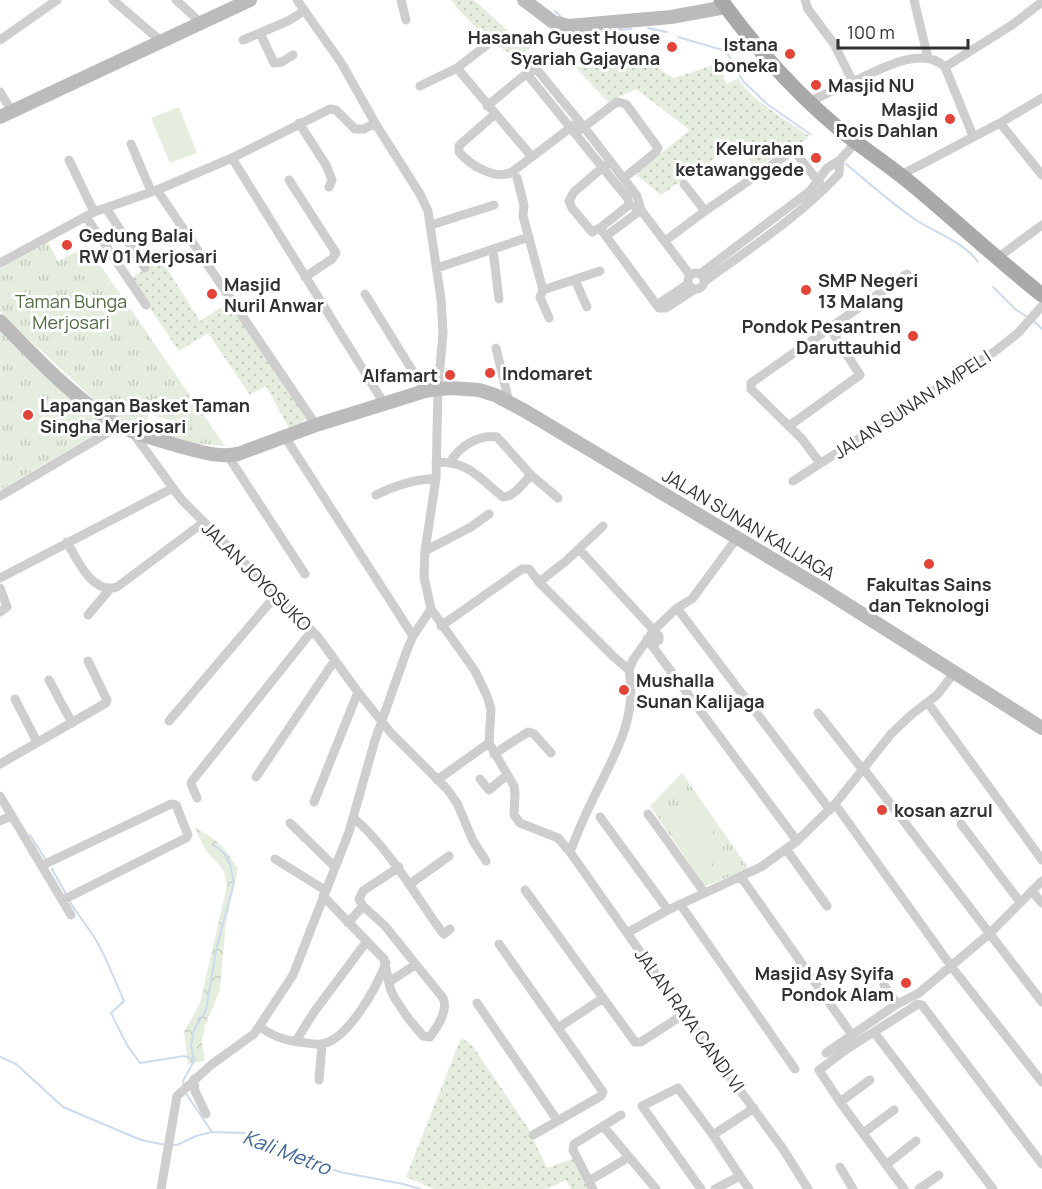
<svg xmlns="http://www.w3.org/2000/svg" width="1042" height="1189" font-family="Manrope,sans-serif">
	<defs>
		<pattern id="grass-dots" width="8" height="8" patternUnits="userSpaceOnUse" patternTransform="scale(1.5)"><rect width="8" height="8" fill="#e5eddf"/><path d="M2 2h.1M6 6h.1" fill="none" stroke="#c5ccc0" stroke-width="1.8" stroke-linecap="round"/></pattern>
		<pattern id="forest-crowns" width="20" height="18" patternUnits="userSpaceOnUse" patternTransform="scale(1.5)"><rect width="20" height="18" fill="#e5eddf"/><path d="M2 6a3 3 0 1 1 6 0M12 15a3 3 0 1 1 6 0" fill="none" stroke="#c5ccc0"/></pattern>
		<pattern id="park-tufts" width="24" height="20" patternUnits="userSpaceOnUse" patternTransform="scale(1.5)"><rect width="24" height="20" fill="#e5eddf"/><path d="M3 7l-1-3M5 7V3M7 7l1-3M15 17l-1-3M17 17v-4M19 17l1-3" fill="none" stroke="#c5ccc0"/></pattern>
	</defs>
	<rect width="100%" height="100%" fill="#fff"/>
	<path fill="url(#grass-dots)" d="M450,0H474L524,45L538,30L549,40L531,47L519,59L487,39L456,7L454,2Z
		M578,63V67L652,65L674,78L717,64L727,84L738,78C747,97 790,123 809,136L795,150L790,145L756,169L737,143L661,195L635,174L690,130L636,89L608,102L572,64Z
		M161,259L200,321L229,302L309,418L302,421L304,425L290,430L266,386L250,395L208,333L179,351L130,279Z
		M461,1038L472,1045L528,1128L547,1168L574,1158L589,1189H571L566,1180L547,1189H487L485,1187L484,1189H434L406,1177Z"/>
	<path fill="url(#forest-crowns)" d="M194,827C218,840 224,846 238,869L226,922L220,990L205,1025L202,1042L205,1061L188,1064L184,1032L200,1003L227,885L223,869L206,851Z"/>
	<path fill="url(#park-tufts)" d="M48,242L58,261L87,246L225,446L190,443L170,438L174,421L149,414L143,430L109,413L24,335L0,311V268Z
		M0,326L105,425L106,428L0,490Z
		M682,773L749,869L705,886L650,806Z"/>
	<path fill="#e5eddf" d="M179,107L197,153L170,163L151,118Z
		M695,808L727,854L699,873L666,827Z"/>
	<g fill="none" stroke-linecap="round" stroke-linejoin="round">
		<path stroke="#ccdbec" stroke-width="2" d="M555,11L562,18
			M648,28L667,32
			M580,33L631,29
			M678,37L726,51L743,81L767,104L810,134
			M846,164C869,183 891,203 916,220C936,233 964,242 978,262
			M993,287L1015,309L1029,318
			M1034,321L1042,329
			M30,835L46,860
			M52,869L66,894
			M70,902C78,915 88,927 96,940C107,959 115,981 124,1001L111,1013L127,1045L140,1063L184,1056L193,1059
			M0,1057L16,1064L63,1107L141,1140L166,1145
			M184,1086L183,1081L194,1061L191,1045L194,1030L206,1010L217,946L234,883L230,864L224,853L214,845
			M185,1092L212,1132
			M172,1145H177L196,1136L212,1132L244,1133L256,1136L298,1157L340,1172L403,1184L420,1189"/>
		<path stroke="#cecece" stroke-width="9" d="M113,0L162,42
			M176,0L201,23
			M297,0L342,64L375,123L420,194L428,211L441,299L443,333L438,389L436,478L425,551L424,577L431,609L475,671L487,696L491,709L489,743L514,786L515,793L514,815L520,823L558,838L570,852L684,1014L783,1149L808,1189
			M401,0L406,20
			M805,0L808,9L834,44L853,82
			M914,0L928,58
			M260,33L274,63L282,62L293,55
			M0,40L57,0
			M243,40L288,21L304,11
			M945,67L1012,25L1042,2
			M457,68L532,157
			M527,74L628,199L629,205L600,228
			M420,86L457,68L488,44
			M0,92L13,113
			M810,102C824,94 838,88 853,82C877,71 922,44 945,67L973,136
			M487,106L532,69L538,71L584,127L637,196L641,210L606,236
			M494,115L463,142L459,146V152C470,165 496,181 512,172L574,125
			M299,123L326,165L332,180L329,187
			M1000,123L1042,175
			M580,130L614,104L618,102L626,104L658,148L656,152L624,178
			M131,144L151,191
			M232,158L385,405
			M69,160L94,212
			M610,161L574,192L569,201L572,208L592,232L600,228L659,308H666L695,289
			M901,175L1000,123L1042,98
			M517,178L524,205L523,216L543,290L540,297L549,318
			M289,180L336,253L332,259L305,277
			M684,184L705,211
			M157,190L316,425
			M635,207L641,210L690,275
			M106,208L145,268
			M86,217L146,305
			M431,225L494,205
			M665,241L705,211L789,153H796L824,189
			M493,250L499,299
			M996,259L1042,225
			M0,263L94,212L157,190L232,158L330,109L336,110L355,129H364L375,123
			M437,268L529,237
			M688 281a8 8 0 1 1 16 0a8 8 0 1 1-16 0Z
			M700,274L810,191L827,168L840,160L856,142
			M575,280L587,307
			M704,282C749,249 801,215 839,174L840,160
			M543,290L600,271
			M365,294L425,391
			M657,305L688,284
			M496,348L509,402
			M789,426L860,375L829,327
			M133,433L181,499L318,637L358,692L391,733L447,789L457,803L473,841L486,861
			M285,437L413,636
			M228,456L305,574
			M451,461C459,447 479,434 497,437L531,475L558,498
			M436,462C469,461 479,478 503,497C514,497 523,483 531,475
			M820,463L802,439L751,389V383L907,274
			M793,481L994,352L1018,333L1042,306
			M376,495C395,485 413,480 436,478
			M0,496L119,426
			M603,526L566,561L539,582L614,657L629,670
			M67,542C77,560 93,595 117,587L204,522
			M579,549L659,636V640L652,646
			M425,551L471,527L489,514
			M0,578L173,488
			M0,588L7,607L0,612
			M677,608L830,810
			M88,615L110,589
			M441,626L522,569H529L539,582
			M647,639L797,841
			M629,670L633,660L654,630L677,608L692,599L737,538
			M49,680L72,723
			M15,699L37,742
			M928,703L1042,860
			M818,713L862,769
			M169,721L277,594
			M494,754L528,732L534,734L551,753
			M0,764L106,703L107,700L88,661
			M863,768L1042,1002
			M256,777L335,660
			M480,779L489,790L507,775
			M437,780L489,743
			M0,796L71,915
			M197,798L191,784L192,781L312,631
			M314,802L358,692
			M835,804L951,966L1042,1082
			M648,814L704,892
			M600,817L668,910
			M354,818C391,851 413,892 442,932L444,934L450,929
			M0,821L11,816
			M290,823L335,867
			M961,824L1020,902
			M786,849L827,906
			M570,852C577,834 584,817 592,801C613,757 638,720 629,670
			M275,859L325,890
			M43,865L171,804L176,805L188,835L186,838L63,900
			M741,877L852,1035
			M410,884L449,856
			M525,890L635,1042H641L684,1014
			M1032,891L1042,903
			M323,896L384,959L390,988L394,997L408,1018L423,1036L430,1037C437,1027 449,1010 443,998L385,926L363,906L348,923
			M680,904L795,1069
			M363,906L359,899L363,891L399,867
			M627,933L668,910L761,867L797,841L835,804L891,734L911,715L937,695L955,672
			M499,944L603,1092L601,1096L533,1135
			M389,982L415,965
			M884,985L897,1004
			M477,1003L557,1120
			M260,1027C272,1036 283,1040 298,1042C305,1042 314,1045 321,1044C348,1041 377,986 386,963
			M558,1028L603,998
			M874,1032L993,1189
			M296,1041L314,1012L367,941
			M826,1053L897,1004L919,993L989,934L1042,881
			M194,1079L195,1091L206,1114
			M319,1080L322,1044
			M840,1102L870,1080
			M603,1126L656,1189
			M863,1133L894,1110
			M713,1135L740,1176L715,1189
			M886,1165L916,1141
			M840,1167L853,1189
			M740,1176L749,1189
			M589,1181L624,1160
			M161,1189L177,1096L211,1065L254,1034L293,975L349,832L375,740L407,650L413,636L431,609
			M593,1189L573,1150L574,1144L621,1115
			M701,1189L642,1106L678,1088L713,1135L754,1108
			M904,1189L840,1102L819,1070L847,1049L918,1004L922,1005L1042,1164
			M919,1189L939,1175"/>
		<path stroke="#bbb" stroke-width="14" d="M524,0L553,22L568,26L671,17L726,7
			M0,117L250,0
			M0,321C36,358 73,398 118,425C136,435 159,440 179,446C198,451 217,458 238,454L316,425L425,391L438,389L451,388L479,390L495,395L525,411L821,588L1042,728"/>
		<path stroke="#a9a9a9" stroke-width="15" d="M721,0C754,46 794,91 838,128C862,148 889,165 914,186C957,222 998,260 1042,295"/>
	</g>
	<g fill="#e24438" stroke="#fff" stroke-width="2">
		<circle cx="672" cy="47" r="6"/>
		<circle cx="790" cy="54" r="6"/>
		<circle cx="816" cy="85" r="6"/>
		<circle cx="950" cy="119" r="6"/>
		<circle cx="816" cy="158" r="6"/>
		<circle cx="67" cy="245" r="6"/>
		<circle cx="806" cy="290" r="6"/>
		<circle cx="212" cy="294" r="6"/>
		<circle cx="913" cy="336" r="6"/>
		<circle cx="490" cy="373" r="6"/>
		<circle cx="450" cy="375" r="6"/>
		<circle cx="28" cy="415" r="6"/>
		<circle cx="929" cy="564" r="6"/>
		<circle cx="624" cy="690" r="6"/>
		<circle cx="882" cy="810" r="6"/>
		<circle cx="906" cy="983" r="6"/>
	</g>
	<g text-anchor="middle" dominant-baseline="central" stroke-width="6" stroke-linejoin="round" paint-order="stroke">
		<g font-size="18" font-weight="bold" fill="#313131" stroke="#fff" text-anchor="start">
			<text x="660" y="37" text-anchor="end">Hasanah Guest House<tspan x="660" dy="21">Syariah Gajayana</tspan></text>
			<text x="778" y="44" text-anchor="end">Istana<tspan x="778" dy="21">boneka</tspan></text>
			<text x="828" y="85">Masjid NU</text>
			<text x="938" y="109" text-anchor="end">Masjid<tspan x="938" dy="21">Rois Dahlan</tspan></text>
			<text x="804" y="148" text-anchor="end">Kelurahan<tspan x="804" dy="21">ketawanggede</tspan></text>
			<text x="79" y="235">Gedung Balai<tspan x="79" dy="21">RW 01 Merjosari</tspan></text>
			<text x="818" y="280">SMP Negeri<tspan x="818" dy="21">13 Malang</tspan></text>
			<text x="224" y="284">Masjid<tspan x="224" dy="21">Nuril Anwar</tspan></text>
			<text x="901" y="326" text-anchor="end">Pondok Pesantren<tspan x="901" dy="21">Daruttauhid</tspan></text>
			<text x="502" y="373">Indomaret</text>
			<text x="438" y="375" text-anchor="end">Alfamart</text>
			<text x="40" y="405">Lapangan Basket Taman<tspan x="40" dy="21">Singha Merjosari</tspan></text>
			<text x="929" y="584" text-anchor="middle">Fakultas Sains<tspan x="929" dy="21">dan Teknologi</tspan></text>
			<text x="636" y="680">Mushalla<tspan x="636" dy="21">Sunan Kalijaga</tspan></text>
			<text x="894" y="810">kosan azrul</text>
			<text x="894" y="973" text-anchor="end">Masjid Asy Syifa<tspan x="894" dy="21">Pondok Alam</tspan></text>
		</g>
		<g font-size="18" fill="#4d6c3e" stroke="#fff">
			<text x="71" y="301">Taman Bunga<tspan x="71" dy="21">Merjosari</tspan></text>
		</g>
		<g font-size="18" fill="#313131" stroke="#fff">
			<text transform="translate(912 404) rotate(-33)">JALAN SUNAN AMPEL I</text>
			<text transform="translate(749 524) rotate(31)">JALAN SUNAN KALIJAGA</text>
			<text transform="translate(257 576) rotate(45)">JALAN JOYOSUKO</text>
			<text transform="translate(690 1020) rotate(54)">JALAN RAYA CANDI VI</text>
		</g>
		<g font-size="20" font-style="italic" fill="#3f6692" stroke="#fff">
			<text transform="translate(287 1152) rotate(21)">Kali Metro</text>
		</g>
	</g>
	<path d="M838 39v9h130v-9" fill="none" stroke="#313131" stroke-width="3"/>
	<text x="847" y="39" font-size="18" fill="#313131" stroke="#ffffff" stroke-width="4.5" paint-order="stroke">100 m</text>
</svg>
